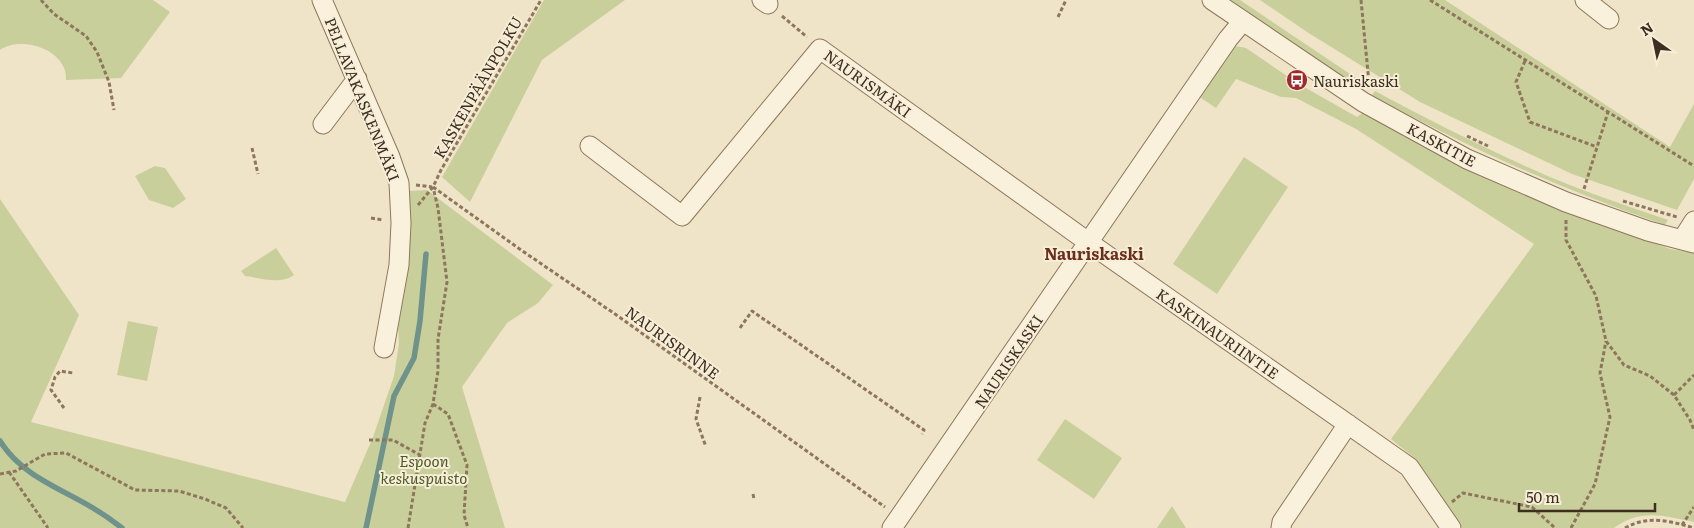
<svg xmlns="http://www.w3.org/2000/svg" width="1694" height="528" font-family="Literata,serif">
	<rect width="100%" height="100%" fill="#f0e4c8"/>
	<path fill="#c9cf9b" d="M0,0H153L170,12L121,78L66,80C66,77 66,72 64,68C55,46 19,37 0,50Z
		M544,0H625L542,60L470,202L442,177Z
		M1230,0H1240L1365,84L1362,89L1306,53Z
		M1260,0H1445L1670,147L1694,104V179L1677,210L1572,174L1420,102L1307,32Z
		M1231,45L1246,48L1287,76L1285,79L1296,87L1299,84L1357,117L1365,111L1466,168L1670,249L1694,253V522C1664,516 1641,508 1614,528H1462L1436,488L1412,456L1391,439L1534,244L1356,129L1296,98L1281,97L1236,79L1216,108L1198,96Z
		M1375,91C1432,122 1490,151 1550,177C1588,193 1628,206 1668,220L1665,225C1563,190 1466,147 1372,95Z
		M1244,157L1288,187L1217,294L1173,264Z
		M155,166L165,168L186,199L173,208L149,200L135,176Z
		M427,190L553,285L538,303L507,323L462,387L505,528H0V199L79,315L31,422L345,502L373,437L394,376L399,343L397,309L408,191Z
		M276,248L294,275C280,285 261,278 245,276L241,271Z
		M128,321L158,327L147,381L117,375Z
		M1065,419L1122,458L1094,499L1037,460Z
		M1172,506L1186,528H1157Z"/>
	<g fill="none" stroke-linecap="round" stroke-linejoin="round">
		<path stroke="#6f938a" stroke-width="5.5" d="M0,441C22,476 60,488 93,508C103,514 113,521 122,528
			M366,528L394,396L414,358L420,321L426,254"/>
		<g stroke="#8d765c" stroke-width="21">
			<path id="minor" d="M322,0L390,157L399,183L401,223L399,265L384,348
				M762,0L768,4
				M1212,0L1363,102L1467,159L1566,202L1648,231L1694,243
				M1585,0L1609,19
				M323,124L357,79
				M590,146L682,216L820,49L1088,242L1409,467L1451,528
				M1682,240L1694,221
				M892,528L1228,39L1243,21
				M1281,528L1282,522L1348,424"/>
		</g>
		<path stroke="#8d765c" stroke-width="3" stroke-dasharray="4 2.5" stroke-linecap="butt" d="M41,0L54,14L86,36L97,52L109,82L114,110
			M1361,0L1369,83
			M1430,0L1694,166
			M782,16L807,37
			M1058,17L1066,0
			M1525,61L1516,82L1530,122L1597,147
			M1467,136L1488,146
			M252,148L258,174
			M416,185L432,187
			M433,187L521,250L615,314L885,507
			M1584,189L1608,112
			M1623,201L1677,217
			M418,205L433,187L441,170L541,0
			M371,218L383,220
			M1566,220V240L1596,296L1606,341L1624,365L1650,376L1674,395L1690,420L1694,430
			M740,328L752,311L924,430L922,434
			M1674,395L1694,375
			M700,397L696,419L706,447
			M433,404L448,414L467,465L464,515L468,528
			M64,408L51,390L55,377L60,371L73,373
			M369,440H393L420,455
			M9,472L48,528
			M0,474L16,471L45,454L66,453L135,490L179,491L205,499L226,508L243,528
			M753,494L754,499
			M1452,502L1463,493L1532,507L1555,528
			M1682,525L1694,507
			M408,528L425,423L433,404L438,371V339L447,282L438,208L433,187
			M1571,528L1595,484L1610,417L1600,373L1606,341
			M1625,528C1647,515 1671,521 1694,528"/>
		<use href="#minor" stroke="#faf1dc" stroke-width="19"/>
	</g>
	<defs>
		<g id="bus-disc" transform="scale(1.125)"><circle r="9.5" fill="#9e2a2b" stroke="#f7eed8"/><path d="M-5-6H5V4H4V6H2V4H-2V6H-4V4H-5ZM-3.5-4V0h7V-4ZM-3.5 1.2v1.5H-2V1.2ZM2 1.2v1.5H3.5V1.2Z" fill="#fff"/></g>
	</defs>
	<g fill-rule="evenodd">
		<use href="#bus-disc" x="1297" y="80"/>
	</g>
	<g text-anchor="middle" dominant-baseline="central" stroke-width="4" stroke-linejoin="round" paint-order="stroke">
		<g font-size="15" fill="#3d2e20" stroke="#f7eed8" text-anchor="start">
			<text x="1313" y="80">Nauriskaski</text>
		</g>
		<g font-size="15" fill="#3d2e20" stroke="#f7eed8">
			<text transform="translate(868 83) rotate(36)">NAURISMÄKI</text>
			<text transform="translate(477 87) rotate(-60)">KASKENPÄÄNPOLKU</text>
			<text transform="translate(363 99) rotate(68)">PELLAVAKASKENMÄKI</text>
			<text transform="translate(1442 144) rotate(28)">KASKITIE</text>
			<text transform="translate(1218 333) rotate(35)">KASKINAURIINTIE</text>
			<text transform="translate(673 342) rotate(36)">NAURISRINNE</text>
			<text transform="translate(1008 361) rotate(-56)">NAURISKASKI</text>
		</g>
		<g font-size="15" font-style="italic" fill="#4d5a26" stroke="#f7eed8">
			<text x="424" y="460">Espoon<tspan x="424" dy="17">keskuspuisto</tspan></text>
		</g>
		<g font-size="16" font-weight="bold" fill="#6b2e1e" stroke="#f7eed8">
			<text x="1094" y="253">Nauriskaski</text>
		</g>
	</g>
	<g transform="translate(1654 40) rotate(327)" stroke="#f7eed8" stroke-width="4" paint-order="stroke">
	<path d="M0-4L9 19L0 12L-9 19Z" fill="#3d2e20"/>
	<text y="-8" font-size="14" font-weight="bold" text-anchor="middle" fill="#3d2e20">N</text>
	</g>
	<path d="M1519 503v8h136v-8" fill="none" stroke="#3d2e20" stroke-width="2.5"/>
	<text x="1526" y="503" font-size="15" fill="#3d2e20" stroke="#f7eed8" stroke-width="4" paint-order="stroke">50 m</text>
</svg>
